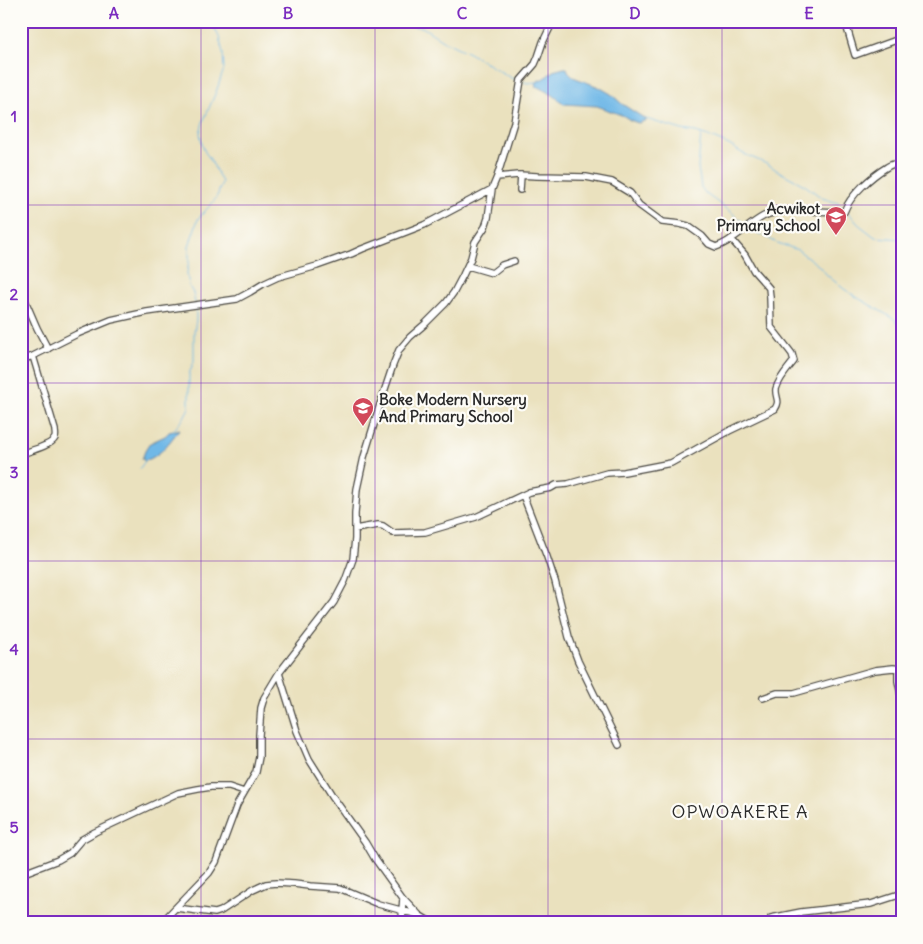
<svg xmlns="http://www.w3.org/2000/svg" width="923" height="944" font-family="Delius,sans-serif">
	<rect width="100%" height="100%" fill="#fdfcf7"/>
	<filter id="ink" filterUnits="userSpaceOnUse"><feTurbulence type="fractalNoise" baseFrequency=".02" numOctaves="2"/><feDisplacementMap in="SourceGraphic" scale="10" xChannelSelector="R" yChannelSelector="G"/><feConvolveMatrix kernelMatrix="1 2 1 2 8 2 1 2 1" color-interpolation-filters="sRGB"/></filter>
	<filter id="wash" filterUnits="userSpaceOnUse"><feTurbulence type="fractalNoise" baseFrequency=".0096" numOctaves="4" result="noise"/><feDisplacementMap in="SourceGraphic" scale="20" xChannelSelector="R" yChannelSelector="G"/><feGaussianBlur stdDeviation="1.12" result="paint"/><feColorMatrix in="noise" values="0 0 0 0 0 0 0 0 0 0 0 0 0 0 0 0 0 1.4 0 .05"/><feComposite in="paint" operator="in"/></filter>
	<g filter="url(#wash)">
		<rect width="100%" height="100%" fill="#eae1be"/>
		<path fill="#6fb8e7" stroke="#4d7289" d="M564,68H567L569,73L573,77L599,87L611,94L622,104L647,120L638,123L630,120L624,116L597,106L564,104L553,95L536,86L535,82H538L539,80L545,78L553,71Z
			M180,429C169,442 162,455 145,461L142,459L145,451L150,443L165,436L169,432Z"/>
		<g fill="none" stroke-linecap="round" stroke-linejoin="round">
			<path stroke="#6fb8e7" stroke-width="1" d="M400,21L405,26L422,27L444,41L469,53L513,79L518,80
				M524,82L528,83L537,82
				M646,119L682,130L696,132L708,136L729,145L742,153L769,165L778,171L795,180L806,186L822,198L838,203L843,208
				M701,134L698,167L701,187L706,194L731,212L746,225
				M848,212L858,224L875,237L902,239
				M750,228L775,242L798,250L818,265L828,276L844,289L858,298L896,320L902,333
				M195,303L193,293L189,286L187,273L189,261V246L198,219L214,201L218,194L222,182L210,159L205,152L202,144L200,133L203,122L216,92L224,69L223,53L219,37L211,21
				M173,431L183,419L189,408V374L194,361V332L196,320V306
				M140,468L145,461"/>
		</g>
	</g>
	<g filter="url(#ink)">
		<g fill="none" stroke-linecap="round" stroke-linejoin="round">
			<g stroke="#484641" stroke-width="8">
				<path id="minor" d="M845,21L855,55L902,38
					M497,177L518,175L537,176L586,177L612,182L630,193L639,205L662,222L680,224L688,226L702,236L709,244L716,247C734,241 747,225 764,216C781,207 824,212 844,212C850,195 872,176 887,167C891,164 897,163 902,162
					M520,190L521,175
					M468,266L492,273L502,265L514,261
					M21,291L37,328L48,349
					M21,360L33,356L77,334L111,320L147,312L237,299L250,292L263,284L278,277L317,266L351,254L362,249L424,225L492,189
					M21,454C29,451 51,446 55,438C56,435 55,433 55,430L33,356
					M523,495L547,557L555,581L569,637L578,661L619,745
					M355,529L378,525L383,526L393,533L425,532L476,517L529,492L551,488L556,485L568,484L607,473L624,472L671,463L729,431L775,409C781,400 775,398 776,389C779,378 787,370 794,361L792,354L789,350L771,327L770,297L769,288L754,271L745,255L731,239
					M898,669V681L902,700
					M279,673L297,731L309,759L333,797L365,842L375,859L403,898L419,915
					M763,698L777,693H794L875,670L893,668L902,669
					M21,874L58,860L70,853L81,840L95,832L178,793L198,789L211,787H229L244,792
					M176,908L215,913L221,911L253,890L266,884L276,883L294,884L310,886L340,888L378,904L419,915L432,923
					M771,918L801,912L871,904L902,894
					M161,923L209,873L216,862L237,805L256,772L259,757V735L261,708L264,698L279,673L334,602L345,581L353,559L355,539V514L357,489L364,457L382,398L393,365L399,350L410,337L425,324L446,303L454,292L463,275L471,258L475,242L485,227L488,218L492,189L497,177L514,122L521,80L535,64L538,57L543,42L553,21
					M403,923L402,911L403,898"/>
			</g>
			<use href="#minor" stroke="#fff" stroke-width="5.5"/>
		</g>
	</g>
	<path fill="none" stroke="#7b2cbf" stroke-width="1" stroke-opacity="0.55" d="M201,21V923M375,21V923M548,21V923M722,21V923M21,205H902M21,383H902M21,561H902M21,739H902"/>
	<defs>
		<g id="school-pin" transform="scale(1.125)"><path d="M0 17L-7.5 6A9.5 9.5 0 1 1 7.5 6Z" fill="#d1495b" stroke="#fdfcf7"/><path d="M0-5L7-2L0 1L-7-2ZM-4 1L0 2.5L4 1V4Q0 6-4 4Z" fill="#fff"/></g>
	</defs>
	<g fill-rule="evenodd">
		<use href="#school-pin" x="836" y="217"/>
		<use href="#school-pin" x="363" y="408"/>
	</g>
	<g text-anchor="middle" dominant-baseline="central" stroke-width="4.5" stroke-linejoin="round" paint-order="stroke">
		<g font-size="15" font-weight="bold" fill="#2b2b2b" stroke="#fdfcf7" text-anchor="end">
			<text x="820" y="208">Acwikot<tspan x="820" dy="17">Primary School</tspan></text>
			<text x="379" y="399" text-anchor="start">Boke Modern Nursery<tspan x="379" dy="17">And Primary School</tspan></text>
		</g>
		<g font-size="18" letter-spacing="1" fill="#2b2b2b" stroke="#fdfcf7">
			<text x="740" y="811">OPWOAKERE A</text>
		</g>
	</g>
	<rect width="923" height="944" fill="none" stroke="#fdfcf7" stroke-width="55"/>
	<rect x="28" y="28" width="868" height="888" fill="none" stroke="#7b2cbf" stroke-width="2"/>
	<g font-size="16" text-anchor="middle" font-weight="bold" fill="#7b2cbf">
		<text x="114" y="19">A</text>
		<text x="288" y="19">B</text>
		<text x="462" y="19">C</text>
		<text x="635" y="19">D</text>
		<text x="809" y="19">E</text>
		<text x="14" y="122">1</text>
		<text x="14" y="300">2</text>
		<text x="14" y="478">3</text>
		<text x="14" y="655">4</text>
		<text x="14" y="833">5</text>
	</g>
</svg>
